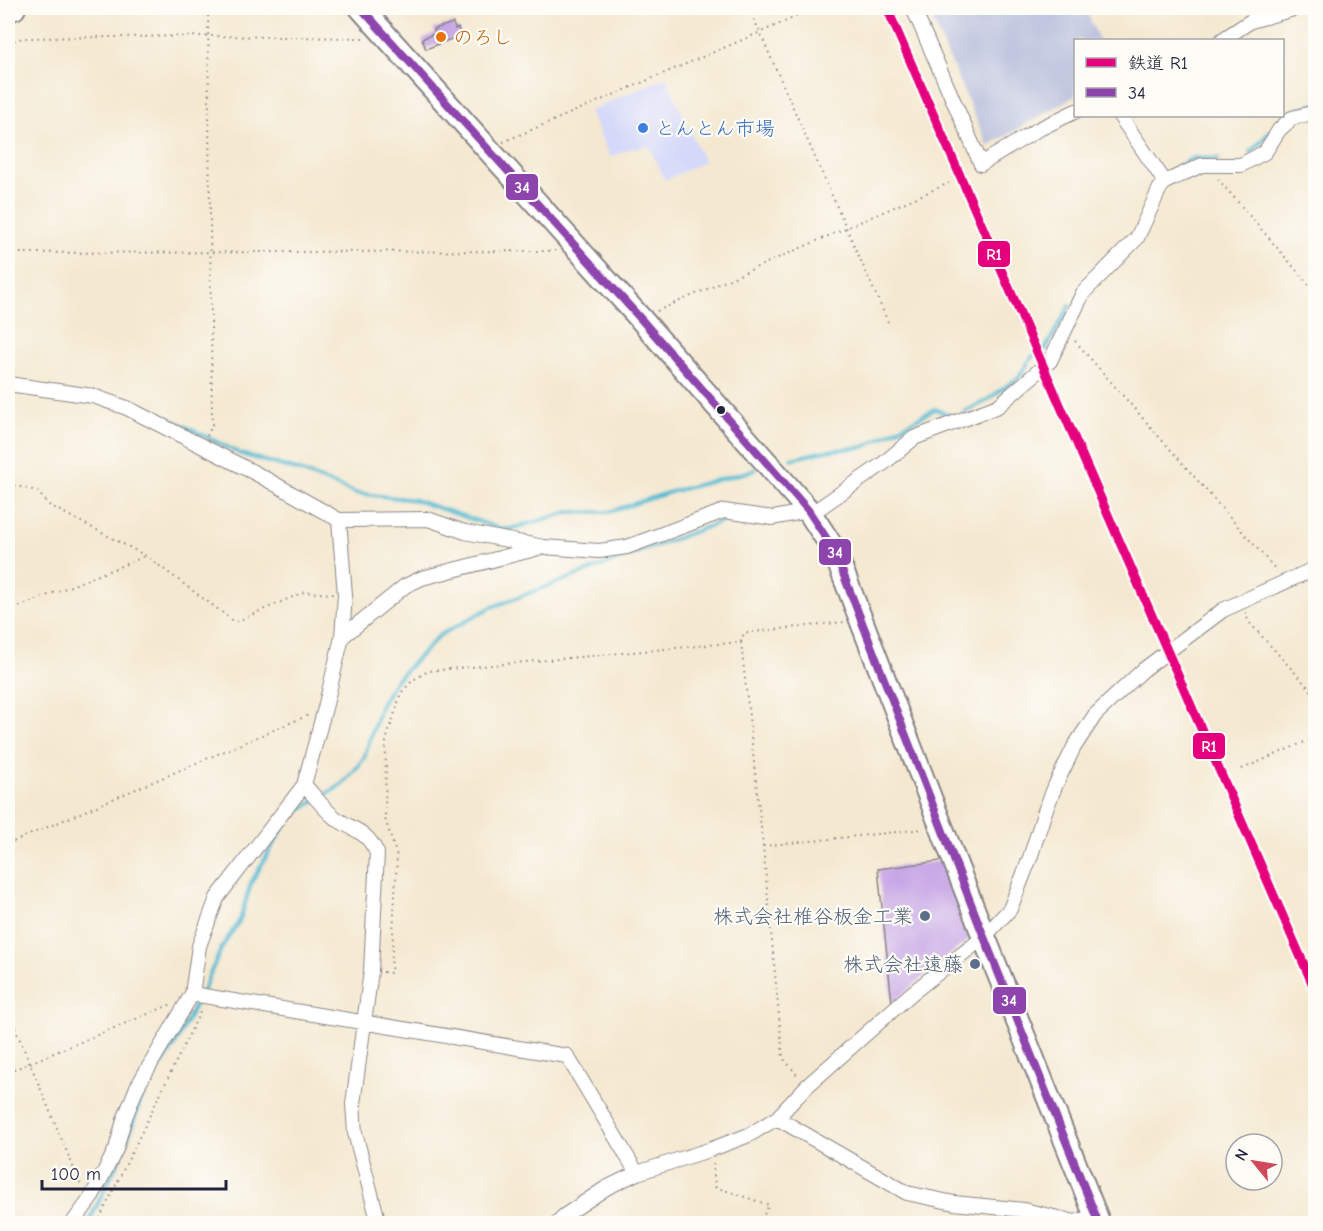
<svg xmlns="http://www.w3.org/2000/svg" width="1323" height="1231" font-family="'Comic Neue','Klee One',sans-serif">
	<rect width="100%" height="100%" fill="#fdfcf7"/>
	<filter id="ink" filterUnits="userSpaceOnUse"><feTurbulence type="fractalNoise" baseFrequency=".0167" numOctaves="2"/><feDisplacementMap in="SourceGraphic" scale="12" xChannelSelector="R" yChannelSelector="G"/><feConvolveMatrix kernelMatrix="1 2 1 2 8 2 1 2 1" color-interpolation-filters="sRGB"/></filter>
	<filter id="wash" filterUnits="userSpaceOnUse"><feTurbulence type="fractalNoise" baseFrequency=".008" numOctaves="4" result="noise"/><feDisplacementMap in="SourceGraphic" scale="24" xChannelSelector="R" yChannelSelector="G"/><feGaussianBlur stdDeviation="1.35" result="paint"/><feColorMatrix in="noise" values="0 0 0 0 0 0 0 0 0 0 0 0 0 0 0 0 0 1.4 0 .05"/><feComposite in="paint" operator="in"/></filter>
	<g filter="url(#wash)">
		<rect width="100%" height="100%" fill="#f4e8d0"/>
		<path fill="#d4d8f9" d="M666,77L704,162L665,180L648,145L636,149L632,148L610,157L589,111Z"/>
		<path fill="#bdc3de" d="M927,8H1090L1086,10L1099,40H1076L1075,96L988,146Z"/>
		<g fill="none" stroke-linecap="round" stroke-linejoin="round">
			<path stroke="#53b9d2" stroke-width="4" d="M1297,110L1316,104
				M1251,152L1270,132
				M1167,174L1193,158L1218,159
				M140,404L241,454L300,471L355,493L415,500L501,529H510L569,512H609L667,493L755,470
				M964,412L986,401L1019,377L1032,357L1046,348L1070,305
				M791,459L825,451L864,447L935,409L954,417L957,415
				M321,797L340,786L355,770L364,758L381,704L396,680L440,635L492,607L723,521
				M202,992L222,947L240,920L251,883L287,821L295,813L315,801
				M88,1224L124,1149L140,1102L149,1082L172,1050L198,999"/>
		</g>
		<g id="blocks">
			<path fill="#c29ee4" d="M453,23L455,29L458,28L461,35L426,49L422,39L435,33L434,29Z
				M948,860L974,935L892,1003L878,869Z"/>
		</g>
	</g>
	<g filter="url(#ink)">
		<use href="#blocks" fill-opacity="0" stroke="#8b8586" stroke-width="1.5"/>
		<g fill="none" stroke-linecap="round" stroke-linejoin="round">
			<g stroke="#8b8586" stroke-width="16">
				<path id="minor" d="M913,8L981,164L1037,130L1076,111
					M1222,40L1251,21L1297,8
					M1120,116L1165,182
					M8,384L93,396L127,408L257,474L339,520L428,519L465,532L544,547L599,551L627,547L724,511L773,518L818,509L884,463L914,438L998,406L1050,361L1083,293L1137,238L1160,188L1165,182L1202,165H1241L1265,152L1279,130L1292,118L1316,112
					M342,637L405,586L422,578L539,548
					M304,785C314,795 323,808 334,817C353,831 366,829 377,853L371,971L353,1104L355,1133L379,1224
					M192,994L567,1056L637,1173
					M777,1118L907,1193L954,1203L1024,1210L1075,1222L1096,1216
					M72,1224L91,1198L116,1149L124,1120L137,1087L192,994L199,946L217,898L304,785L325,708L342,637L345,595L339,520
					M556,1224L564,1216L606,1188L637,1173L712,1149L749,1135L777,1118L806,1087L912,993L984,937L1010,909L1030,858L1045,811L1056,784L1074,747L1095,715L1143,670L1223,610L1316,568"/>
			</g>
			<g stroke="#8b8586" stroke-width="26">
				<path id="trunk" d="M361,8L640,318L808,510L834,550L984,937L1099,1224
					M8,10L14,8"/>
			</g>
			<path stroke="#8b8586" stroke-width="2" stroke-dasharray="1.5 4.5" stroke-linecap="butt" d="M749,8L888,322
				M8,42L23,38L209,36L364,38
				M503,142L817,8
				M1218,179L1316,293
				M8,253L556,251
				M657,311L949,183
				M1075,341L1277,571
				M207,436L212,425L208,8
				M8,484L37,491L49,505L146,556L235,622L304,592L333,594
				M8,611L146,556
				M1246,612L1248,621L1316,696
				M741,642L744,633L845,622
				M1242,769L1316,737
				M8,844L311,714
				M763,846L924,829
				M383,972L391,973L397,856L385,819L386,741L401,693L413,680L428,671L741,642L763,846L783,1058L798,1076
				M8,1011L82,1188
				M8,1072L172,1004
				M713,1163L715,1187L769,1205L759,1224
				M97,1224L202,1008"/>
			<use href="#minor" stroke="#fff" stroke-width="14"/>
			<use href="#trunk" stroke="#fff" stroke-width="22"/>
			<g stroke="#fdfcf7" stroke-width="12">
				<path id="bus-1" d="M361,8L640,318L808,510L834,550L984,937L1099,1224"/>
			</g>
			<use href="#bus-1" stroke="#8e44ad" stroke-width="8"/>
			<g stroke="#fdfcf7" stroke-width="14">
				<path id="rail-1" d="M887,8L1316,992"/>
			</g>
			<use href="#rail-1" stroke="#e5007d" stroke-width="9"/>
		</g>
	</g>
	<circle fill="#e8710a" stroke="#fdfcf7" stroke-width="2" cx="441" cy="37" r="6"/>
	<circle fill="#3f7fe0" stroke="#fdfcf7" stroke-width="2" cx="643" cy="128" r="6"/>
	<circle fill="#22223b" stroke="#fdfcf7" stroke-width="2" cx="721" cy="410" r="5"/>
	<g fill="#5c6f8a" stroke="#fdfcf7" stroke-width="2">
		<circle cx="925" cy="916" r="6"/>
		<circle cx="975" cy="964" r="6"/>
	</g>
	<g text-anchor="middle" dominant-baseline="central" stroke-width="4.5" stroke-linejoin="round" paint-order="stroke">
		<g font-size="20" fill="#c56008" stroke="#fdfcf7" text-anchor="start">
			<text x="453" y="37">のろし</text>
		</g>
		<g font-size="20" fill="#366cbe" stroke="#fdfcf7" text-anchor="start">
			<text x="655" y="128">とんとん市場</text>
		</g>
		<g font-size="20" fill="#4e5e75" stroke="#fdfcf7" text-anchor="end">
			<text x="913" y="916">株式会社椎谷板金工業</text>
			<text x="963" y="964">株式会社遠藤</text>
		</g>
	</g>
	<g stroke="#fdfcf7" stroke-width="2">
		<rect x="505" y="173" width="34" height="28" rx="6" fill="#8e44ad"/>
		<rect x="977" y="240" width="34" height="28" rx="6" fill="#e5007d"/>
		<rect x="818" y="538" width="34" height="28" rx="6" fill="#8e44ad"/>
		<rect x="1192" y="732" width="34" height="28" rx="6" fill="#e5007d"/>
		<rect x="992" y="986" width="35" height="29" rx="6" fill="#8e44ad"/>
	</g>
	<g font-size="16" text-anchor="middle" font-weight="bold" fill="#fff">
		<text x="522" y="193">34</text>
		<text x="994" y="260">R1</text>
		<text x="835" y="558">34</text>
		<text x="1209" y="752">R1</text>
		<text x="1009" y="1006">34</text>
	</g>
	<rect width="1323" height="1231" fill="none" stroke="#fdfcf7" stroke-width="30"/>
	<rect x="1074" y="39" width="210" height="78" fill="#fdfcf7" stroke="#a5a5ac" stroke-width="1.5"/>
	<rect x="1086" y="58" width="30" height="9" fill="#e5007d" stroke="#a5a5ac" stroke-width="1.5"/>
	<text x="1128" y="69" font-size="18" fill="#22223b">鉄道 R1</text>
	<rect x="1086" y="88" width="30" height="9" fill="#8e44ad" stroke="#a5a5ac" stroke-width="1.5"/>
	<text x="1128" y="99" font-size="18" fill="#22223b">34</text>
	<g transform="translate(1254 1162) rotate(300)"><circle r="28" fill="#fdfcf7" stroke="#a5a5ac" stroke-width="1.5"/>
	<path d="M0-4.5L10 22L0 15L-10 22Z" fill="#d1495b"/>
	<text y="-9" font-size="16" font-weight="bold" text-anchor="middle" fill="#22223b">N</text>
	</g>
	<path d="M42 1180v9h184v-9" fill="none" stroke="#22223b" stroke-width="3"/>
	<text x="51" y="1180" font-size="18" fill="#22223b" stroke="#fdfcf7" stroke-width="4.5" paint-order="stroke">100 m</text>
</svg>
